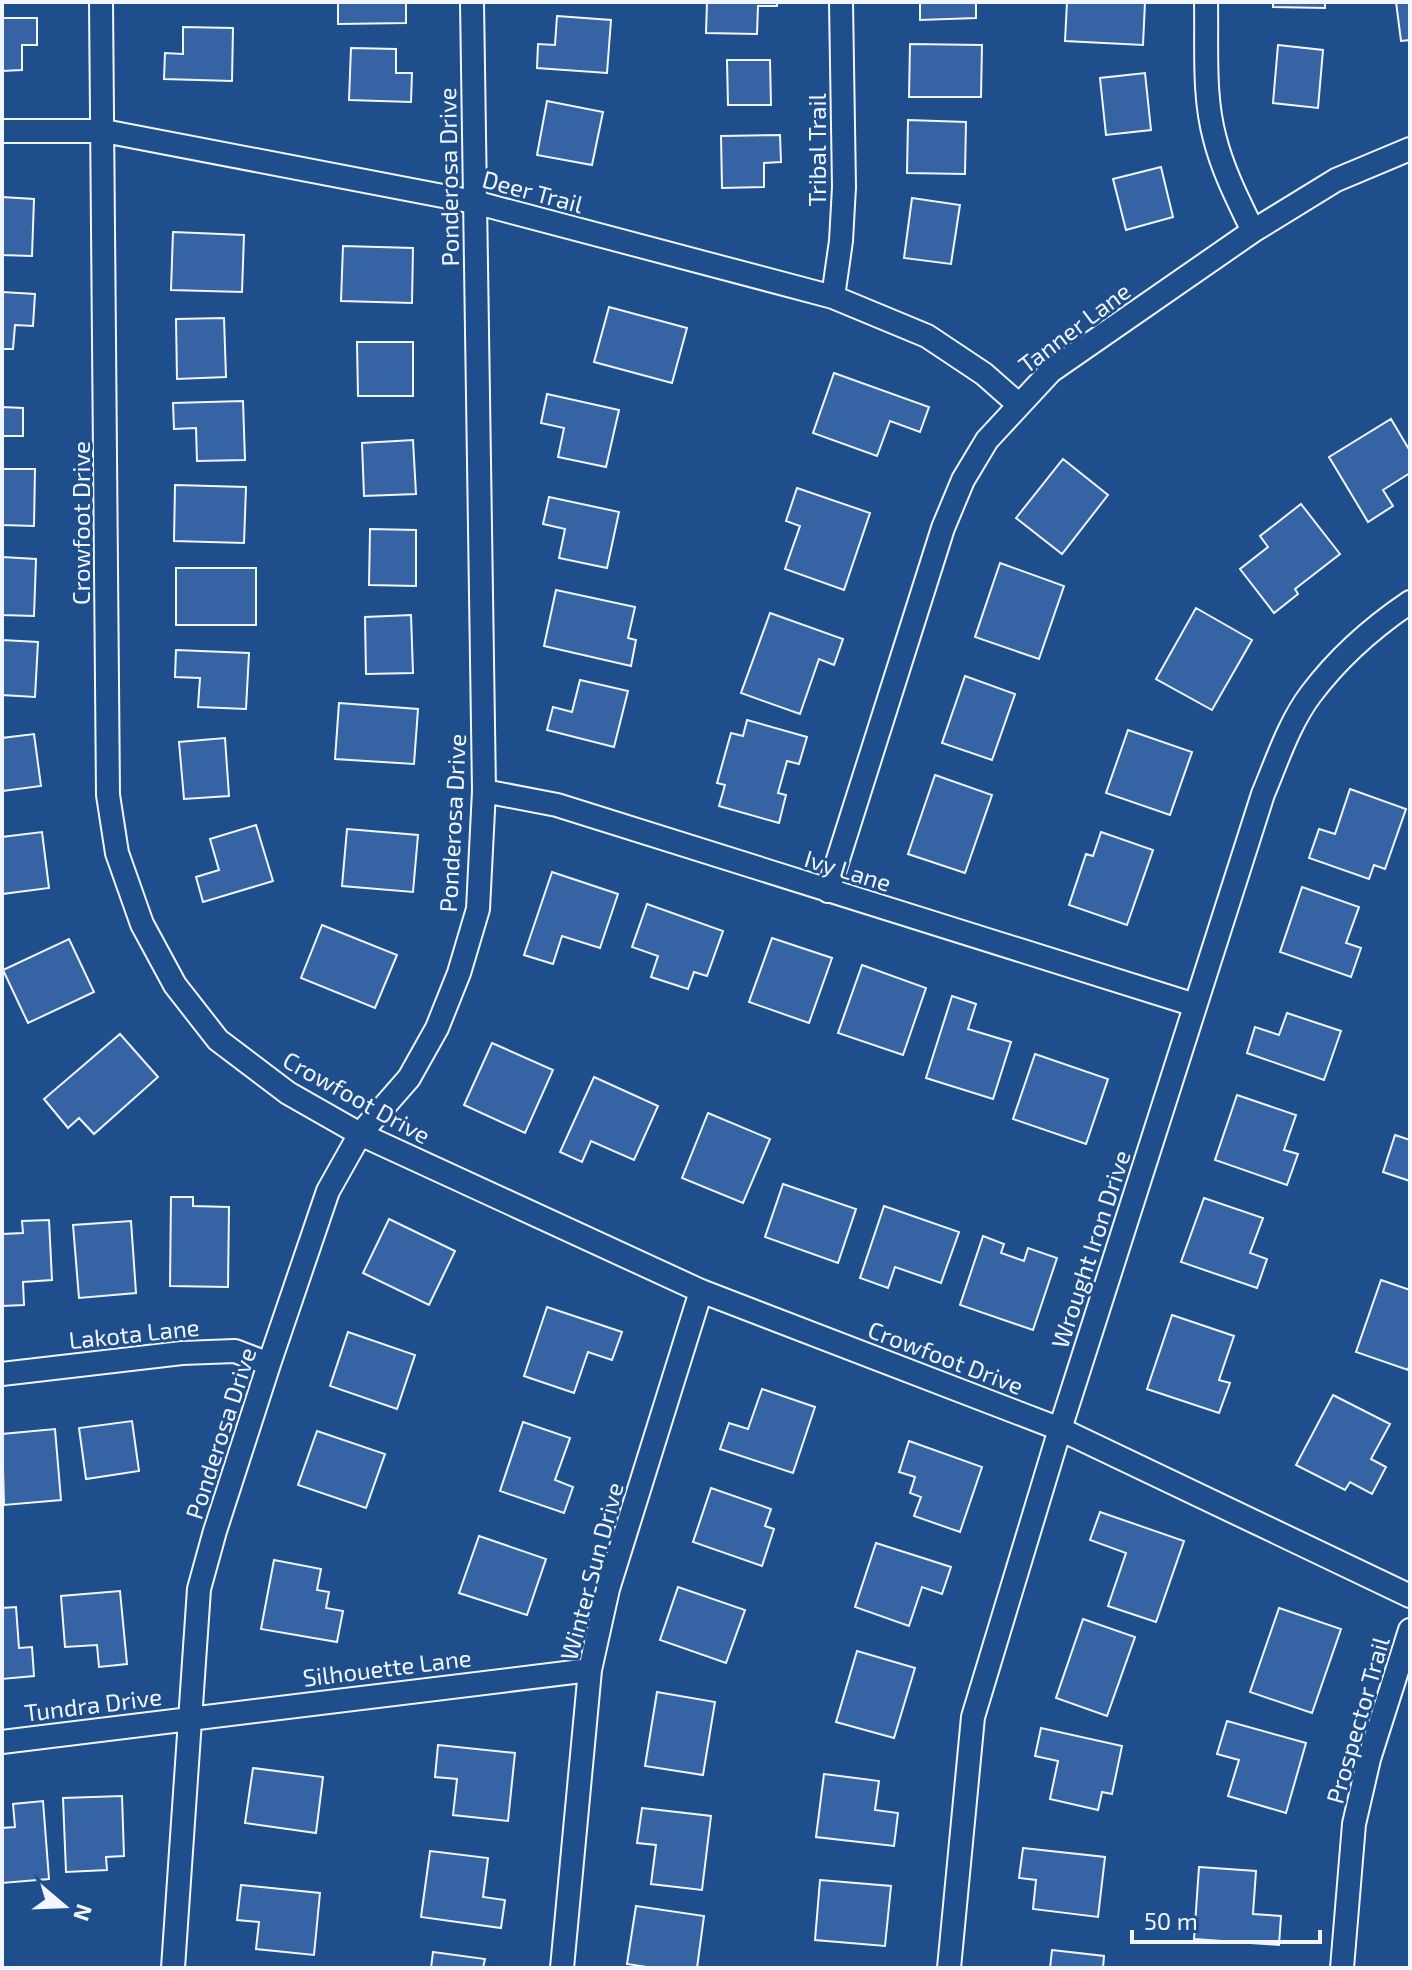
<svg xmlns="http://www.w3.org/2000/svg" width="1412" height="1970" font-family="'Exo 2',sans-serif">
	<rect width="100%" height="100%" fill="#1f4e8c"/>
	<path fill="#3563a3" stroke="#f2f6ff" stroke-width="2" d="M338,2H406V23L338,24Z
		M707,2H777V6H758L757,34L706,33Z
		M920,2H976V18L920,20Z
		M1067,2H1145L1143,45L1065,41Z
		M1273,2H1325V8L1273,7Z
		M1396,2H1410V40L1401,41Z
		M557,16L611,20L607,73L537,68L538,44L555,45Z
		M2,18H37V45H22V70L2,71Z
		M183,27L233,28L232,81L164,79L165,53L183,54Z
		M910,44L982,45L981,97H909Z
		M1278,45L1323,50L1318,108L1273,103Z
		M351,48L396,49V73H412L411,102L349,100Z
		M727,60H770L771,105H728Z
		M1145,73L1151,130L1106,135L1100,78Z
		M547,101L603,112L592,165L537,155Z
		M908,120L966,122L965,174L907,173Z
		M780,135L781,162L764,163V187L722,188L721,136Z
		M1161,167L1173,217L1126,230L1113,179Z
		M2,197L34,199L32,256L2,255Z
		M912,198L960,205L951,264L904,258Z
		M173,232L244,235L242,292L171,290Z
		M343,246L413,248L412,303L341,301Z
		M2,292L35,294L33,326L15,325L13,349H2Z
		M609,307L687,328L672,383L594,362Z
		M224,318L226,377L177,379L176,319Z
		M357,342H413V396H358Z
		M834,373L929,407L920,432L890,421L877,456L813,433Z
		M547,394L619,410L606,467L558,457L564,428L541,423Z
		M243,401L245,460L197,461L196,428L174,429L173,403Z
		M2,407L23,408V436H2Z
		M1391,419L1410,451V473L1383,490L1393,506L1368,522L1329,457Z
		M413,440L416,494L364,496L362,443Z
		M1063,459L1108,495L1062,554L1016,518Z
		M2,469H35L34,526L2,525Z
		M175,485L246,487L244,543L174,541Z
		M797,488L870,513L844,590L785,569L800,526L786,521Z
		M549,497L619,512L607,568L559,558L565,529L543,524Z
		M1301,504L1340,554L1295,589L1298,594L1274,613L1240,569L1268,547L1260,536Z
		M370,529L416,530V586L369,585Z
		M2,557L36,559L34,616L2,615Z
		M1000,563L1064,586L1039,659L975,637Z
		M176,568H256V625H176Z
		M556,590L635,607L628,638L636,640L631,666L544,646Z
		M1196,608L1252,640L1212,710L1156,679Z
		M770,613L843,639L834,665L819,659L800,714L741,693Z
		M411,615L413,673L366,674L365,617Z
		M2,640L38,642L35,697L2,695Z
		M176,650L249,653L246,709L198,707L200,678L175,677Z
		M965,676L1015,694L992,760L942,743Z
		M580,680L628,691L614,747L547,730L553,707L572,712Z
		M339,703L418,709L414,764L335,759Z
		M747,720L807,737L799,764L787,761L778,793L786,795L779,823L719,806L725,785L717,783L731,733L743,736Z
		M1128,730L1192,752L1170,815L1106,793Z
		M34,734L41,786L2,791V738Z
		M225,738L229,796L184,799L179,742Z
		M935,775L992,795L965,873L908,854Z
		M1350,789L1406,809L1385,869L1374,865L1369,879L1309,858L1319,829L1335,834Z
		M256,825L273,881L203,902L196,877L219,870L210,839Z
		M347,829L418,835L413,892L342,886Z
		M42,832L49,888L2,894V837Z
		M1101,832L1153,850L1127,925L1069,905L1086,854L1093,856Z
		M552,872L618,894L600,948L562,936L553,964L524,955Z
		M1302,887L1359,907L1346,943L1361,948L1351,977L1280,952Z
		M647,904L723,931L707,976L694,972L688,989L651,977L658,956L632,947Z
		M322,925L397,955L375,1008L301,978Z
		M772,938L832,958L809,1023L749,1002Z
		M69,939L94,992L28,1023L3,970Z
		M862,965L926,988L903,1055L838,1033Z
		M952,996L976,1004L968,1029L1011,1042L993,1099L926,1078Z
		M1287,1013L1341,1031L1324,1080L1247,1053L1255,1027L1279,1035Z
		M120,1034L158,1077L94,1134L79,1118L68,1128L44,1099Z
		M492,1043L553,1070L525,1133L464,1105Z
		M1035,1054L1108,1079L1086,1144L1013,1119Z
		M594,1077L658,1106L634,1160L591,1141L582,1162L560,1152Z
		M1237,1095L1296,1115L1284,1150L1298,1154L1287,1185L1215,1160Z
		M708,1113L770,1139L743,1203L682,1178Z
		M1395,1135L1410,1140V1181L1383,1172Z
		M783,1184L856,1209L838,1263L765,1237Z
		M171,1197H193V1206L229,1207L228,1287L170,1286Z
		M1204,1198L1263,1218L1250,1253L1267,1259L1257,1288L1181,1262Z
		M884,1206L959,1232L941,1283L895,1267L888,1288L860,1278Z
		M389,1219L455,1251L429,1305L363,1273Z
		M49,1220L52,1280L23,1282L24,1305L2,1306V1234L23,1233L22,1221Z
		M131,1221L136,1293L79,1298L73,1225Z
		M983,1236L1004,1244L1001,1253L1024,1261L1028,1248L1057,1258L1033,1330L960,1305Z
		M1381,1280L1410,1290V1363L1408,1370L1356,1352Z
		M547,1307L622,1332L612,1360L588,1352L574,1393L524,1376Z
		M1172,1315L1234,1336L1219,1380L1230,1383L1219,1413L1147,1389Z
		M348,1332L415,1355L397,1409L330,1386Z
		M762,1389L815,1407L793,1473L720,1449L729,1423L748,1429Z
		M1333,1395L1390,1424L1371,1459L1386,1467L1372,1494L1350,1482L1345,1490L1296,1465Z
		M132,1421L139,1471L86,1479L79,1428Z
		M523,1422L570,1438L555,1480L573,1487L564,1513L500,1491Z
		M55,1429L61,1500L4,1505L2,1434Z
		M317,1431L385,1454L366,1508L298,1485Z
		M909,1441L982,1467L960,1532L914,1516L921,1497L910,1493L915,1477L899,1472Z
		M711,1488L771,1509L765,1526L774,1529L762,1566L693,1542Z
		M1100,1512L1184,1541L1156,1622L1108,1606L1126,1553L1090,1540Z
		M479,1536L546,1559L527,1615L459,1593Z
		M876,1543L951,1567L942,1594L922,1587L909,1626L855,1607Z
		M274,1560L321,1569L317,1590L329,1592L326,1608L343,1611L337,1642L261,1629Z
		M678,1587L745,1610L726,1663L660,1640Z
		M120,1591L127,1664L99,1667L97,1645L65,1647L61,1596Z
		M16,1607L19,1648L32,1647L34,1676L2,1679V1608Z
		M1279,1608L1341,1629L1312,1713L1250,1692Z
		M1083,1619L1135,1637L1107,1716L1056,1698Z
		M857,1651L915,1668L894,1738L836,1722Z
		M657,1692L715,1702L703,1775L645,1766Z
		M1227,1721L1306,1743L1286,1813L1228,1796L1239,1760L1217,1754Z
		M1041,1728L1122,1746L1112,1794L1102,1792L1098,1810L1050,1799L1058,1761L1035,1756Z
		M438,1745L515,1753L508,1821L453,1815L457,1779L435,1777Z
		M253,1768L323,1777L316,1833L245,1823Z
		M824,1774L879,1781L875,1810L898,1813L894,1846L816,1837Z
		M122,1796L124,1856L106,1857L107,1870L66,1872L63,1798Z
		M43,1801L49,1879L2,1883V1828L15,1827L13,1804Z
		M642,1808L711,1816L702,1890L651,1884L656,1845L637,1843Z
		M1023,1848L1105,1857L1098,1917L1033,1909L1036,1880L1019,1878Z
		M430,1851L488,1858L483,1897L505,1900L501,1928L421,1917Z
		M1199,1867L1256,1871L1253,1914L1281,1916L1279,1945L1194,1939Z
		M820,1880L891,1886L885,1946L815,1940Z
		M241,1885L320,1893L314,1955L256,1949L259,1922L237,1920Z
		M636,1906L704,1916L697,1968H653L627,1964Z
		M1052,1950L1104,1956L1103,1968H1050Z
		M433,1952L485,1959L483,1968H431Z"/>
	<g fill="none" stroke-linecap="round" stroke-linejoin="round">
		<g stroke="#f2f6ff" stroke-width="26">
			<path id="street" d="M101,2L108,795L117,853L142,924L175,985L218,1040L288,1093L360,1134L701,1291L1060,1429L1410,1596
				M1206,2C1207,47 1203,96 1215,139C1223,171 1239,202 1253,231
				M2,131H104L474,202L833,297L927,336L984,374L1018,404
				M833,297L841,241L844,187L841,2
				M484,791L557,805L1195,1005
				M828,891L943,528L963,480L987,440L1051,371L1253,231L1336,180L1410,149
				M2,1374L182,1353L235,1351L269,1364
				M2,1742L590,1670
				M173,1968L199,1589L215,1531L269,1364L328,1191L360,1134L409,1078L437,1028L459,973L478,909L484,791L472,2
				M562,1968L590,1670L608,1589L701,1291
				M949,1968L973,1717L1060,1429L1263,794C1277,761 1289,723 1311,694C1338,658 1373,627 1410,602
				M1342,1968L1354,1824L1369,1759L1410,1630"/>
		</g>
		<use href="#street" stroke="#1f4e8c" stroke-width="22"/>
	</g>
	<g text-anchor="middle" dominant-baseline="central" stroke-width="6" stroke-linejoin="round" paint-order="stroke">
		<g font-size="24" fill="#f2f6ff" stroke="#1f4e8c">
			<text transform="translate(816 150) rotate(-90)">Tribal Trail</text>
			<text transform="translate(448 177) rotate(-91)">Ponderosa Drive</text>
			<text transform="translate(533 191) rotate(15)">Deer Trail</text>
			<text transform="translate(1074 327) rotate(-37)">Tanner Lane</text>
			<text transform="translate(80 523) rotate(-90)">Crowfoot Drive</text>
			<text transform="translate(452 823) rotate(-87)">Ponderosa Drive</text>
			<text transform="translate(848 870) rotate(17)">Ivy Lane</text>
			<text transform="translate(357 1097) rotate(29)">Crowfoot Drive</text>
			<text transform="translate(1090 1249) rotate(-72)">Wrought Iron Drive</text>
			<text transform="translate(134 1333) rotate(-6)">Lakota Lane</text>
			<text transform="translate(946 1357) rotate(21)">Crowfoot Drive</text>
			<text transform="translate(220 1433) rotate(-72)">Ponderosa Drive</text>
			<text transform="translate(591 1571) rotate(-75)">Winter Sun Drive</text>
			<text transform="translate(387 1667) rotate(-7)">Silhouette Lane</text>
			<text transform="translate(93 1704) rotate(-7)">Tundra Drive</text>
			<text transform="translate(1357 1720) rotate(-74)">Prospector Trail</text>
		</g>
	</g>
	<rect width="1412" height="1970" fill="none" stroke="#f2f6ff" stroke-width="8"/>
	<g transform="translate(64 1906) rotate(109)" stroke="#1f4e8c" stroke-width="6" paint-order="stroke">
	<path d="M0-6L14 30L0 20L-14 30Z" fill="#f2f6ff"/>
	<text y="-12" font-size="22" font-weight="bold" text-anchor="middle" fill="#f2f6ff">N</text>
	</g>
	<path d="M1132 1930v12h188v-12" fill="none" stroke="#f2f6ff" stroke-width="4"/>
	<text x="1144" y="1930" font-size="24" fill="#f2f6ff" stroke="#1f4e8c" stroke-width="6" paint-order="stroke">50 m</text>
</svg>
